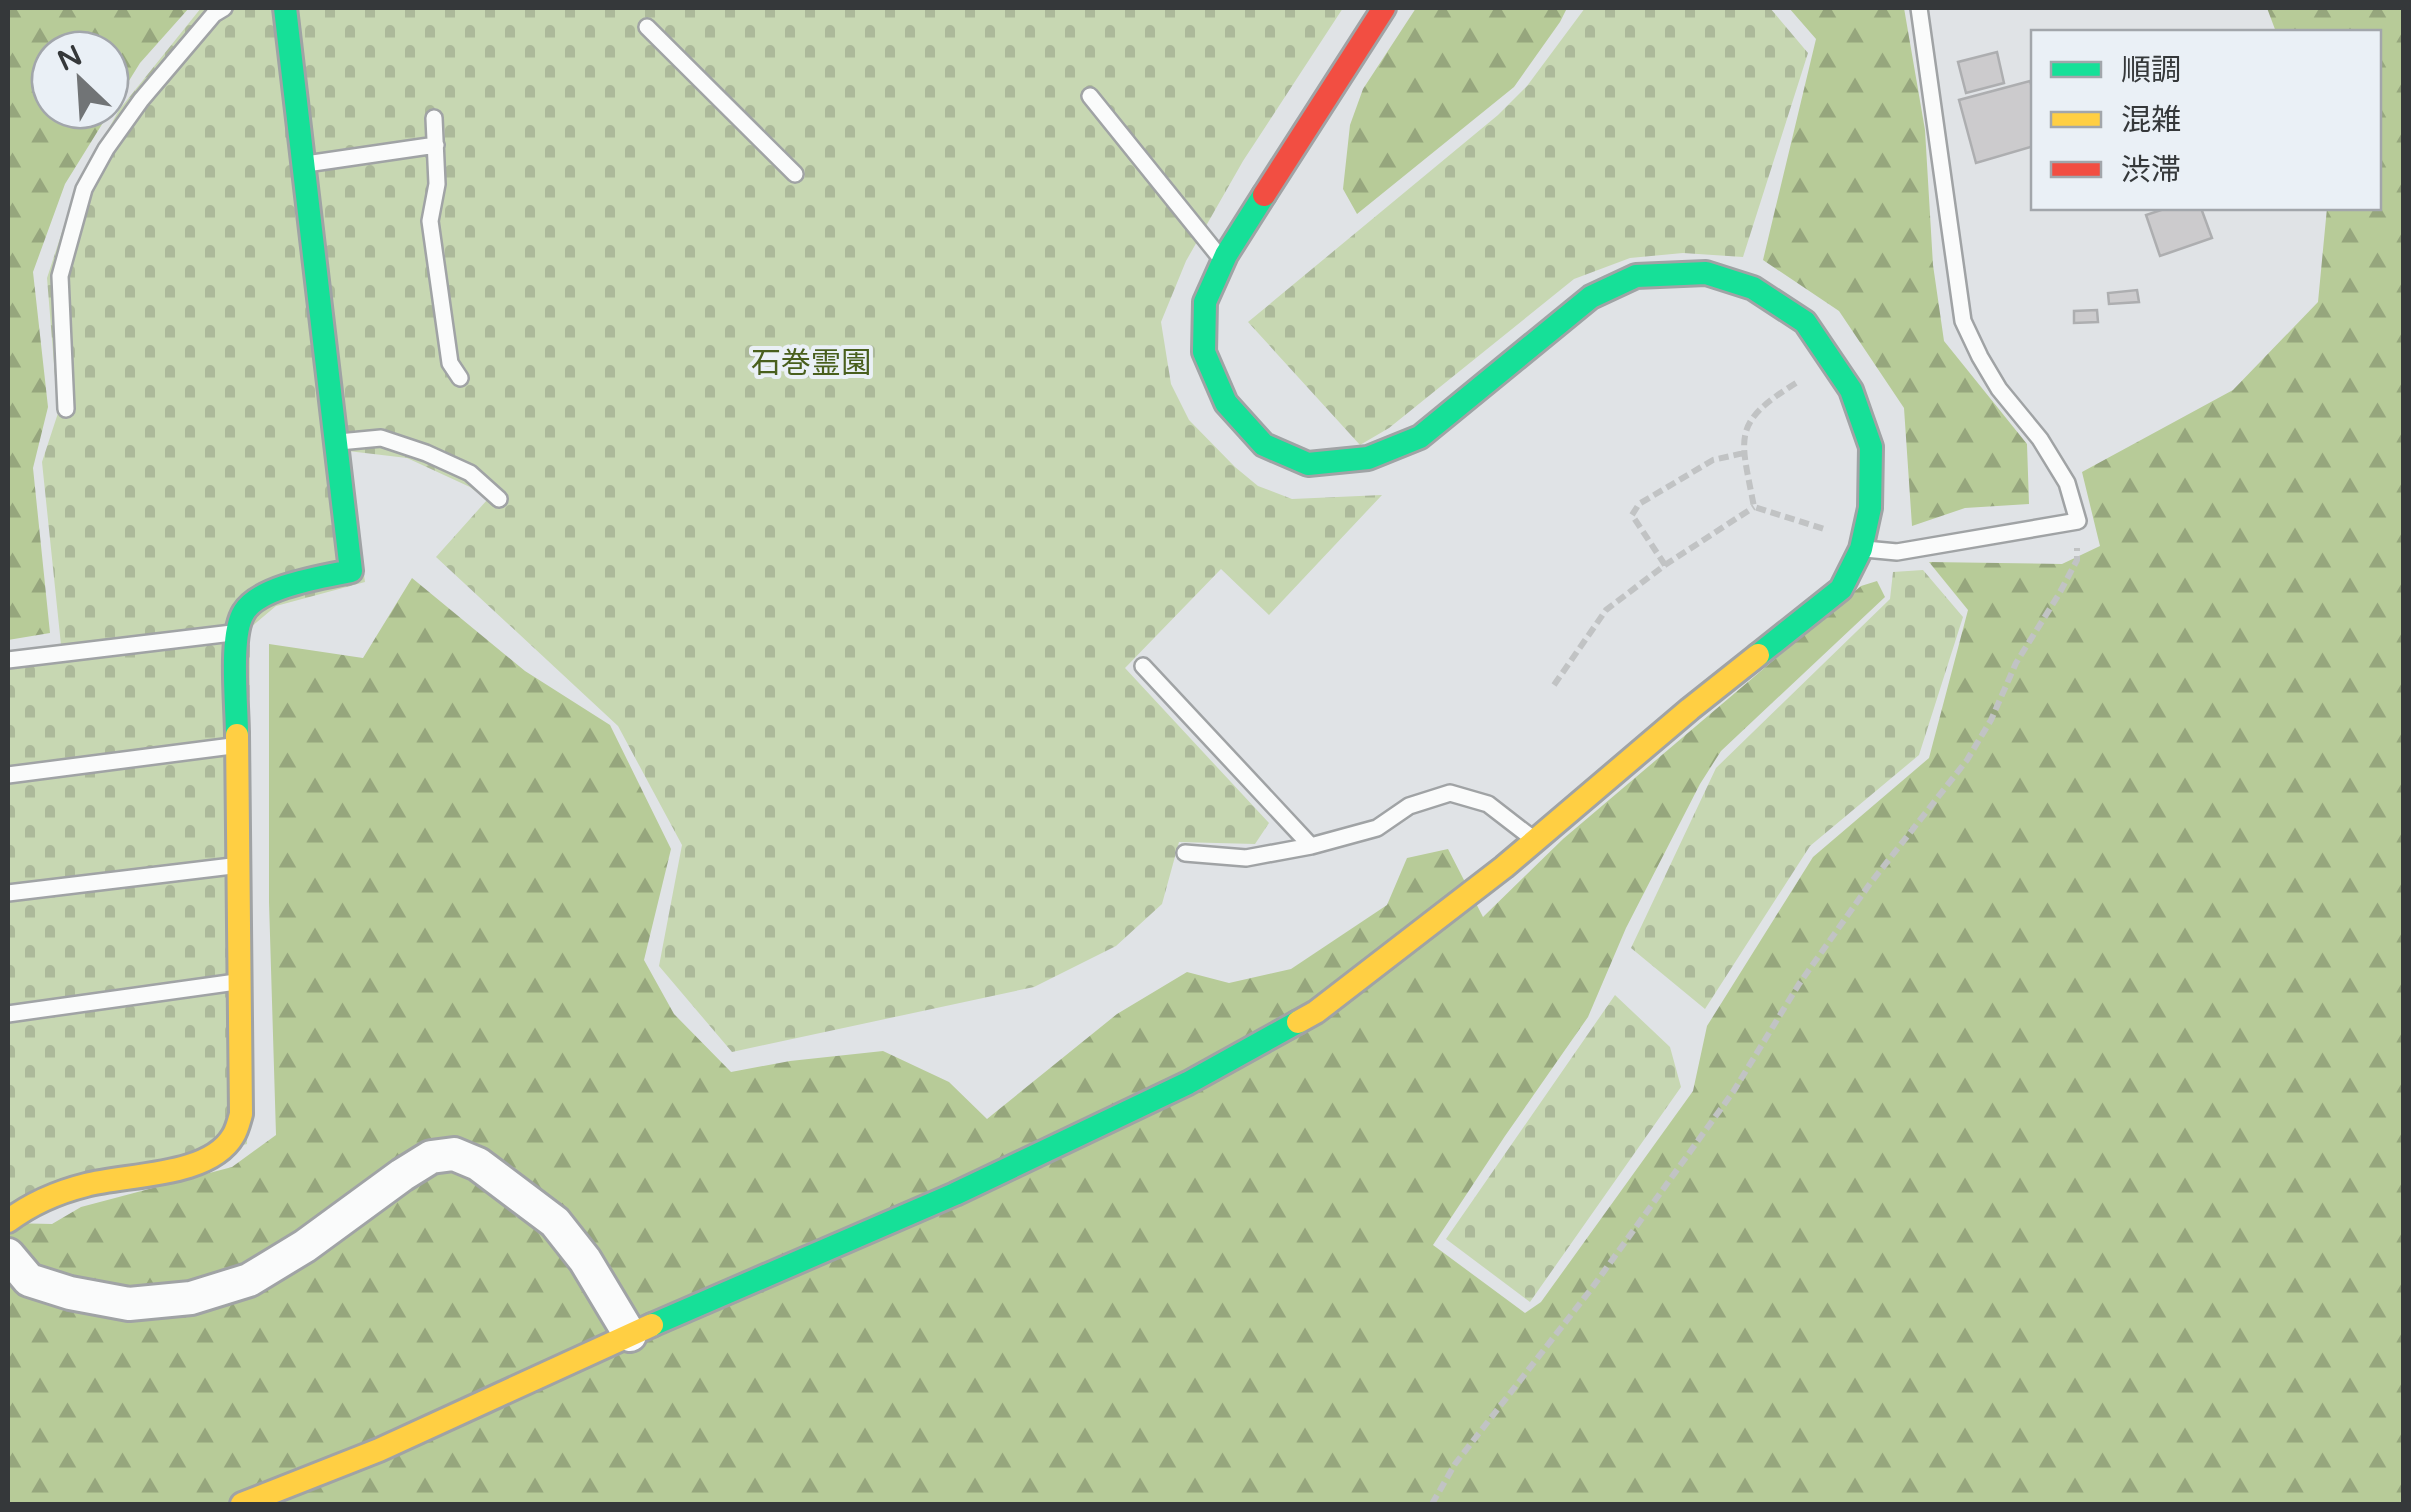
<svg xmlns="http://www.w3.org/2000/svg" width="2411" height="1512" font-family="'Varela Round','Noto Sans JP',sans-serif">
	<defs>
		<pattern id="forest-firs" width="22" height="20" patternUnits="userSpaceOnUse" patternTransform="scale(2.5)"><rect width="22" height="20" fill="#b7cb98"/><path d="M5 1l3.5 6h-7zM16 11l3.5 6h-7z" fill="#96a67d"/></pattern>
		<pattern id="cemetery-stones" width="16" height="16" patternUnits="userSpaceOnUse" patternTransform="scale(2.5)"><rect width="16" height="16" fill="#c7d7b2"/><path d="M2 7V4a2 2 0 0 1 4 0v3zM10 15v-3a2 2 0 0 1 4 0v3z" fill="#acb99a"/></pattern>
	</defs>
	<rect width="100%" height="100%" fill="#e0e3e6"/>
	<path fill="url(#forest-firs)" fill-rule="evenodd" d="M8,8H189L140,63L65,184L33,272L48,407L33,468L50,633L8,640ZM50,50H110V110H50Z
		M1416,8H1567L1560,22L1514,87L1357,214L1343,189L1350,125L1363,89Z
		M1789,8H1904L1925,130L1933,265L1944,341L2027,444L2029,504L1965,508L1912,526L1904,408L1839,311L1763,260L1816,39Z
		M2267,8H2403V1504H8V1223L52,1224L81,1207L232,1167L276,1135L269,902V644L363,658L412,578L525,671L610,725L671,849L644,960L674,1014L731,1072L790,1061L883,1051L949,1082L987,1119L1117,1014L1187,972L1229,983L1291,969L1387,905L1407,858L1448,849L1483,917L1563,839L1861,586L1877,581L1885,597L1721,751L1700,784L1626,928L1588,1017L1505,1136L1433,1245L1525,1313L1541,1302L1693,1091L1707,1026L1813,857L1929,758L1968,610L1929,562L2062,564L2100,546L2082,472L2233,390L2318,302L2327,208H2378V32H2276Z"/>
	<path fill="url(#cemetery-stones)" d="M201,8H1343L1243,161L1186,261L1161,322L1171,384L1189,420L1235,467L1258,486L1292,499L1382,495L1269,615L1221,569L1125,668L1269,823L1255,844L1179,842L1162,904L1116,946L1034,987L732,1052L659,966L682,845L618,726L436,557L487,500L470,487L407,458L348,451L365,582L276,606L250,628L247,1144L8,1205V653L61,645L42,462L58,413L47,278L77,186L119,110Z
		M1585,8H1770L1808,53L1743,257L1683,253L1630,258L1574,279L1389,428L1360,445L1248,322L1498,115L1527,86Z
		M1923,570L1963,617L1919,755L1810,846L1705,1009L1631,948L1716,768L1890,599L1893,572Z
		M1615,995L1670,1047L1681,1087L1530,1302L1446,1239Z"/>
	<path fill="#cccbcd" stroke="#adaeb0" stroke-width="2.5" d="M1997,52L2004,83L1966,93L1958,62Z
		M2030,81L2034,93V146L1976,163L1959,100Z
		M2167,208H2201L2212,238L2160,256L2146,215Z
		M2137,290L2139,302L2109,304L2108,293Z
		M2097,310L2098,322L2074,323V311Z"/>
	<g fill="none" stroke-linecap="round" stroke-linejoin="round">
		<g stroke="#a0a3a5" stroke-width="20">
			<path id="lane" d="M647,27L795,174
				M1090,96L1219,256
				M434,118L437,184L430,221L450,363L460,378
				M306,164L436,145
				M66,409L60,276L84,189L106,149L141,100L214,14L224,8
				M339,442L381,438L426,453L470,473L499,499
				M1865,549L1897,552L2078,521L2067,483L2040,439L1999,389L1980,357L1963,321L1919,8
				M8,660L232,633
				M1143,666L1311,846
				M8,775L232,746
				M1185,853L1246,858L1311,846L1377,828L1409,806L1450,793L1488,804L1532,838
				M8,893L232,866
				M8,1014L236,982"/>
		</g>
		<g stroke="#a0a3a5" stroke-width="38">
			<path id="street" d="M8,1255L29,1280L70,1293L129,1304L191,1298L249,1280L305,1246L402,1175L431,1157L454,1154L478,1164L555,1222L585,1260L630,1335"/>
		</g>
		<g stroke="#a0a3a5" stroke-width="28">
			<path id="fast" d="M1264,195L1226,255L1205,302L1204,352L1226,403L1264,445L1308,464L1368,458L1420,437L1591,297L1636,276L1706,273L1753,288L1805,322L1851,390L1871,447L1870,508L1861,549L1841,589L1758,655
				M237,735C237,705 229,635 244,612C260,586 323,577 351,571L285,8
				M652,1325L955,1194L1188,1083L1298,1022"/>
		</g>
		<g stroke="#a0a3a5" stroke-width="28">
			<path id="slow" d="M1298,1022L1316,1012L1504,867L1690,709L1758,655
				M8,1221C32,1203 58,1192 86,1185C128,1174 209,1177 233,1136C237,1130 239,1121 241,1114L237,735
				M242,1504L379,1450L652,1325"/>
		</g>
		<g stroke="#a0a3a5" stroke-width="28">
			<path id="jam" d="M1264,195L1384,8"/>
		</g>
		<path stroke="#c1c3c4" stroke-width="6" stroke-dasharray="10 5" stroke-linecap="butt" d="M1796,383C1730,424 1741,437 1754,507L1824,529
			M1665,565L1632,515L1639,504L1713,460L1744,453
			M1554,685L1606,610L1665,565L1754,507
			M1432,1504L1455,1464L1592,1288L1733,1092L1799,984L1869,885L1967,760L1991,720L2016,663L2059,594L2077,560V548"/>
		<use href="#lane" stroke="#fafbfb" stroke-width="15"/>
		<use href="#street" stroke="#fafbfb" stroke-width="32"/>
		<use href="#fast" stroke="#16e098" stroke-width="22"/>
		<use href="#slow" stroke="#ffcf43" stroke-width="22"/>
		<use href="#jam" stroke="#f24e42" stroke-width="22"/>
	</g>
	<g text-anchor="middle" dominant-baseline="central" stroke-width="8" stroke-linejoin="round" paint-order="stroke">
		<g font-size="30" fill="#495f1d" stroke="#eaf0f6">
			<text x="811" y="363">石巻霊園</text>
		</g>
	</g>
	<rect width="2411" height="1512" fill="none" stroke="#35383a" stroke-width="20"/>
	<rect x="2031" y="30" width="350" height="180" fill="#eaf0f6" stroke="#a2a6ab" stroke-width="2.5"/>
	<rect x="2051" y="62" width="50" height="15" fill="#16e098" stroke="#a2a6ab" stroke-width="2.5"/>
	<text x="2121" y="80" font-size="30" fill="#35383a">順調</text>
	<rect x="2051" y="112" width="50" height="15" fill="#ffcf43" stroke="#a2a6ab" stroke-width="2.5"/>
	<text x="2121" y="130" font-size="30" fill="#35383a">混雑</text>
	<rect x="2051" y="162" width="50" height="15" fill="#f24e42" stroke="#a2a6ab" stroke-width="2.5"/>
	<text x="2121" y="180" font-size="30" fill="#35383a">渋滞</text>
	<g transform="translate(80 80) rotate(335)"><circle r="48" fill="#eaf0f6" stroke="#a2a6ab" stroke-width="2.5"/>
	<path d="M0-8L18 38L0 25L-18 38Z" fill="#717476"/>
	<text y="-15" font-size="28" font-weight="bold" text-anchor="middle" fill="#35383a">N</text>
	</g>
</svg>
